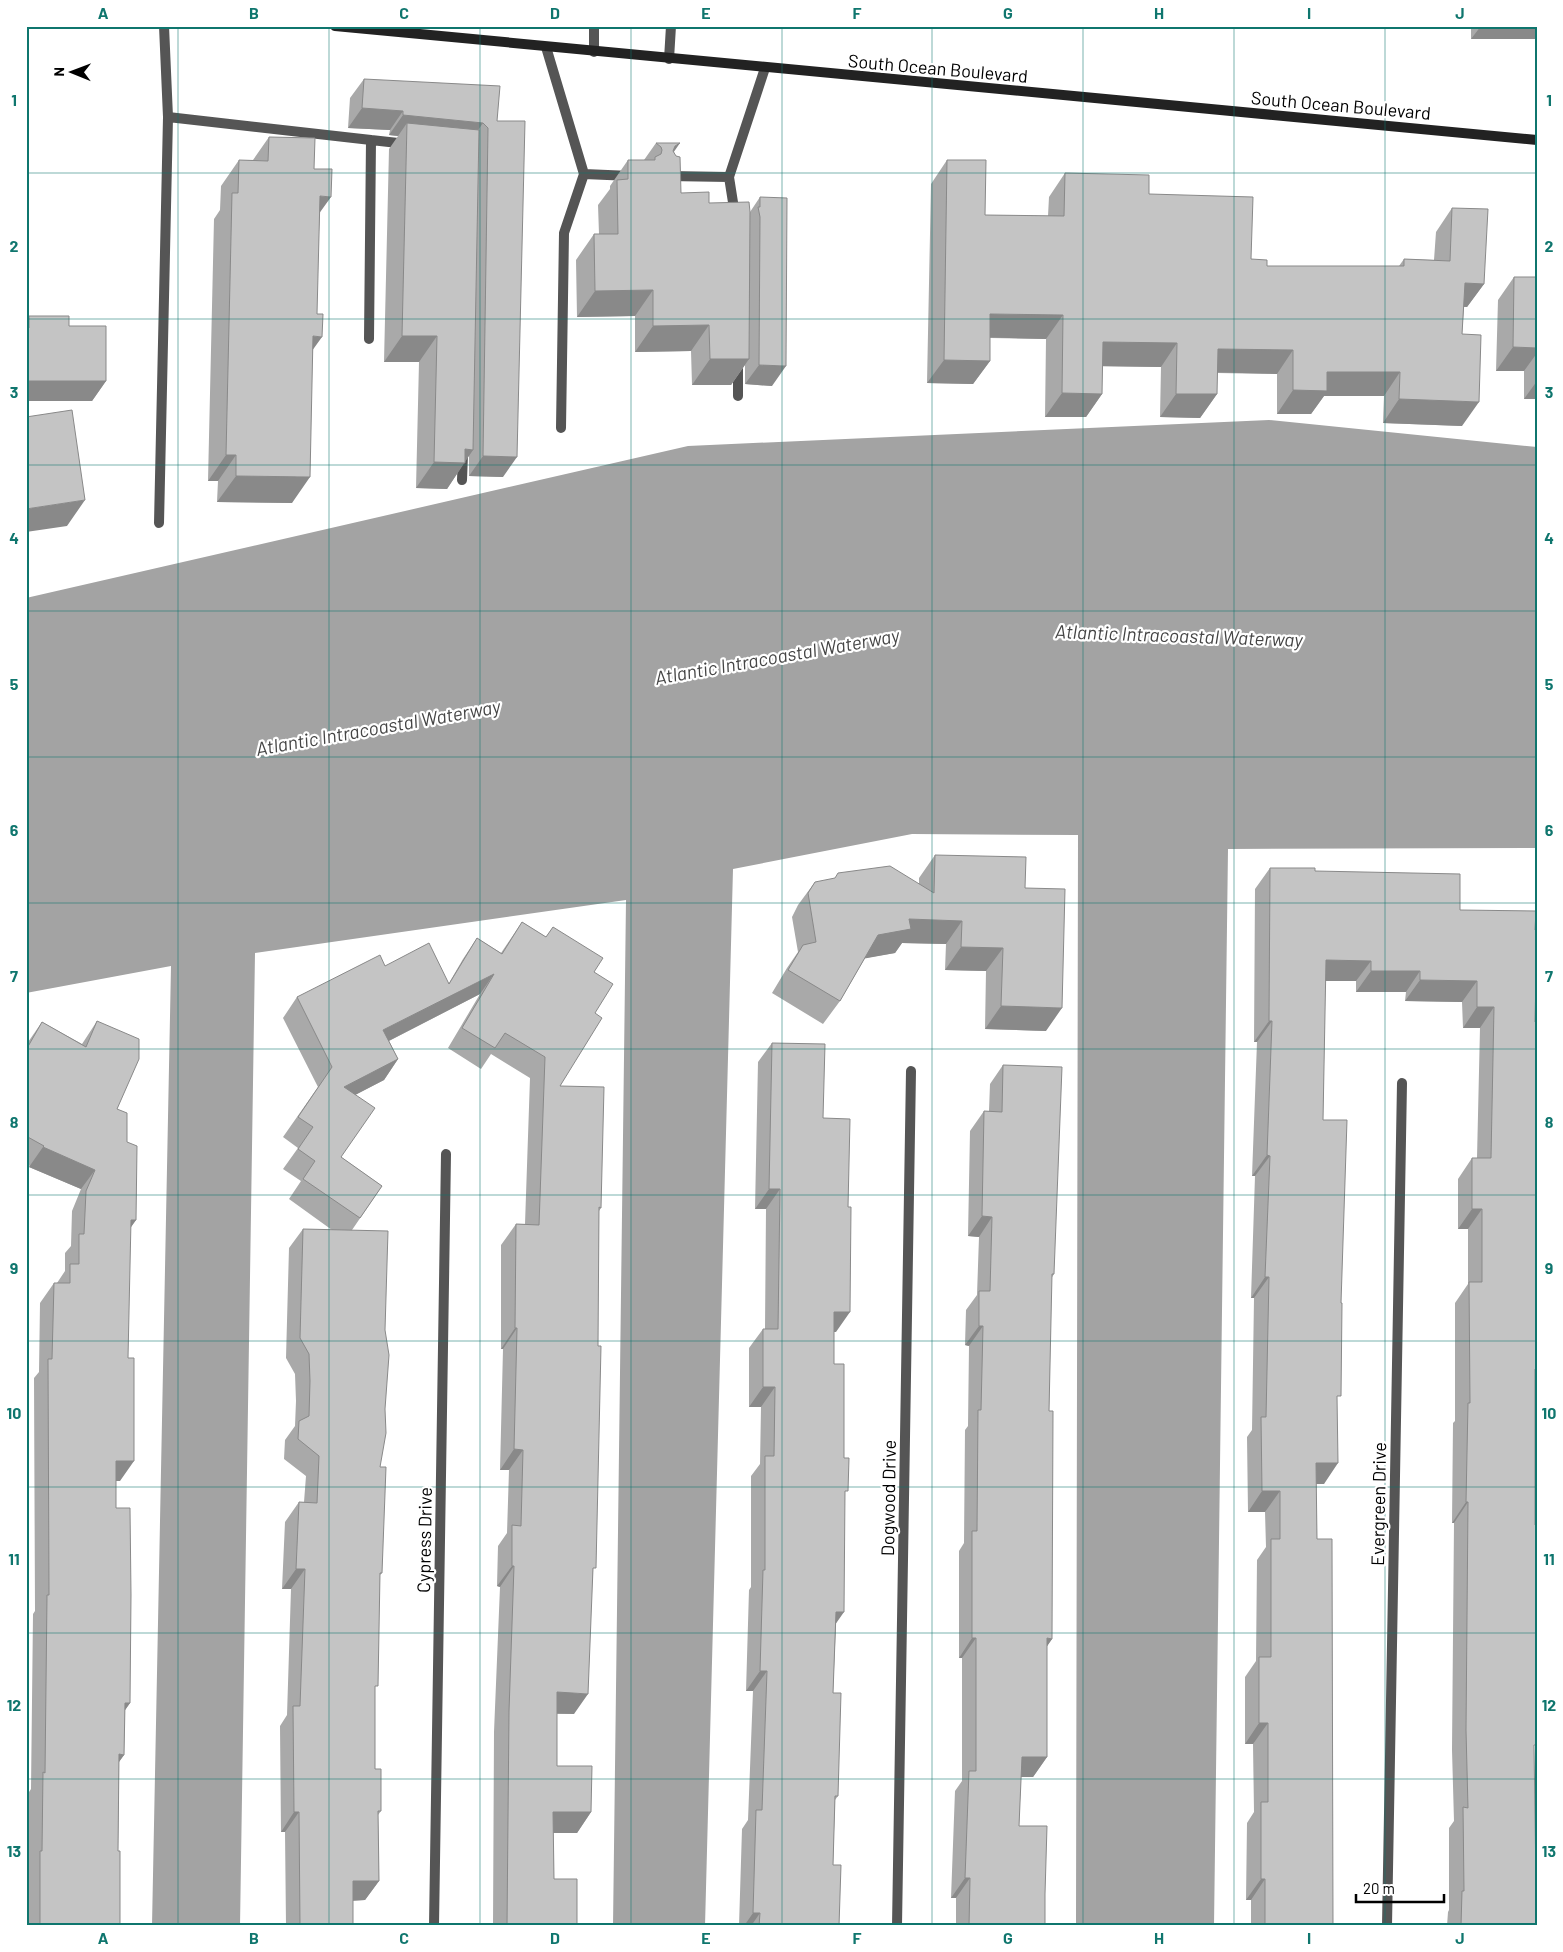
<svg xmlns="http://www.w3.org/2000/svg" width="1563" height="1952" font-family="Barlow,sans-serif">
	<rect width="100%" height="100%" fill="#fff"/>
	<path fill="#a3a3a3" d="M1269,420L1537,447V848L1228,849L1214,1926H1076L1078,835L912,834L733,869L705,1926H613L626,900L255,953L240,1926H152L171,966L26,993V598L688,446Z"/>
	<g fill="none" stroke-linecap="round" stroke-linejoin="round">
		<path stroke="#555" stroke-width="10" d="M546,47L584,174L631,176
			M594,52V26
			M669,59L671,26
			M168,117L371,140L369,339
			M371,140L407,144
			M668,176L729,177L765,68
			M729,177L735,215
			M738,396V362
			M561,428L564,233L584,174
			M462,480L463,454
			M159,523L168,117L164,26"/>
		<path stroke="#555" stroke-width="10" d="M434,1926L446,1154
			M897,1926L911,1071
			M1387,1926L1402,1083"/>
		<path stroke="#222" stroke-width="10" d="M335,26L1537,140"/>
	</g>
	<path fill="#a9a9a9" d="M1471,26H1537L1471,39Z
		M364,79L497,121L503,477L469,476V455L447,489L416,488L419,362H384L389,149L398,136L389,135L390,130L348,128L350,98Z
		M269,137L314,169L320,212L313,350L292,503L217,502L218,481H208L214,219L220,210L221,186L239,160H253Z
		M656,143L674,152L681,193L709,203L750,212L760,197L772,386L745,384V365L731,385H692L691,351L635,352V316L577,317L576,260L594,234H599L598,205L610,189V186L628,160H644Z
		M947,160L985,215L1048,216L1049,197L1065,173L1149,194L1251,259L1267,266H1399L1404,259L1434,260L1436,232L1452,208L1484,284L1467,307H1464L1462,334V426L1383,423L1384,396H1324L1311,414H1277V374L1217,373V394L1200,418L1160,417L1161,367L1102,366V394L1086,417H1045L1046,339L990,338V361L973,384L927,383L931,184Z
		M1514,277H1537V399H1524V371H1496L1498,300Z
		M29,316L69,326L106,381L92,401H26V319Z
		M935,855L1025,888L1046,1031L985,1029L986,971L945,970L946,944L902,943L895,953L865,958L840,1001L823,1024L772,993L787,968L798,952L792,917L798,905L815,882L919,884V878Z
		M1270,868L1315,871L1460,910L1537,930V997H1536L1535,1022H1537V1385L1535,1387L1534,1748L1536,1926H1447L1448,1912L1449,1910V1828L1454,1821L1452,1750L1454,1523H1452L1453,1423L1455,1421V1303L1468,1284V1229H1458V1179L1472,1158H1477L1480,1028H1463L1462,1002L1405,1001L1406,992H1356V981H1325L1323,1120L1337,1401L1324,1484H1316L1317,1539L1333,1926H1251V1900H1246L1247,1823L1254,1812L1253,1744H1245V1677L1256,1661L1257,1560L1266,1547L1265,1512H1248L1247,1437L1252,1430L1254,1298H1251L1255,1176H1252L1257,1042H1254L1255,889Z
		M522,922L546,937L553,927L594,972L595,1013L560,1086L601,1208L599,1211L593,1572L574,1714H557V1766L591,1812L577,1833H553L554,1879L577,1926H493L494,1732L500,1587L497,1586L498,1546L507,1533L509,1470H500L503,1349H501V1245L516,1224H525L530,1078L491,1054L481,1069L448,1048L480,994L389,1041L398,1059L384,1080L355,1095L341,1157L382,1186L352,1230L380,1467L382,1573L380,1575L375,1690V1769L381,1811L378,1815L379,1881L365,1900L353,1901V1926H286L285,1832H281L280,1726L287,1715L291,1589H282L285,1522L299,1502H304L306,1476L284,1459L285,1440L295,1426L296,1401L295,1374L286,1358L289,1248L303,1229L332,1230L289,1199L301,1181L283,1169L298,1148L283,1137L318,1087L283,1018L297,997L385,966L449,983L463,959L477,938L501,953Z
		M97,1021L117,1109L127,1142L136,1220L130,1228L120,1481H116V1508L130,1703L125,1710L124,1755L119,1762L118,1851L120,1926H26L27,1870L28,1868L29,1792L31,1789L33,1614L35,1611L34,1378L39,1372L40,1303L54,1283H57L65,1271V1253L71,1246L72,1211L81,1189L29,1167L30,1166L26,1164V1045L42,1022L82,1044L84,1041Z
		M772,1043L823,1118L836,1332H834V1364L844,1458L845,1495L836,1624L833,1693L838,1796L835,1800L833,1865L839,1926H739L742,1829L748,1820L753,1691H746L749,1590L751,1587V1476L760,1464L761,1407H749V1348L763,1329H765L766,1209H755L758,1062Z
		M1003,1065L1054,1274L1051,1279L1049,1411L1052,1639L1047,1646V1757L1033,1777H1021L1019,1826L1045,1894V1926H956V1898H951L955,1791L962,1781V1658H959V1551L964,1543L965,1430L968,1426L969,1346L965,1345L966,1310L977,1295L979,1237L968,1236L970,1131L984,1111H989L990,1084Z"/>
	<path fill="#898989" d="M1481,26H1537V39H1471Z
		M362,108L403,111L390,130L348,128Z
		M403,115L483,123L469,143L407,123L398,136L389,135Z
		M680,143L662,169L675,146Z
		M320,196L331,197L313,222Z
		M1465,283L1484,284L1467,307L1449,306Z
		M653,290L635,316L577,317L595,291Z
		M990,314L1063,315L1046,339L974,337Z
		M709,325L691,351L635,352L653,326Z
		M313,336L322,337L304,362Z
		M402,336H437L419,362H384Z
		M1103,342L1177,343L1161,367L1086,366Z
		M1513,347L1537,348V353L1524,371H1496Z
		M1218,349L1293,350L1277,374L1201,372Z
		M710,359H749L731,385H692Z
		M944,360L990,361L973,384L927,383Z
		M759,365L786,366L772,386L745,384Z
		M1327,372H1400L1384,396H1324L1311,414H1277L1293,390Z
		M26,381H106L92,401H26Z
		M1537,381V399H1524Z
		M1062,393L1102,394L1086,417H1045Z
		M1176,394H1217L1200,418L1160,417Z
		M1399,399L1479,402L1462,426L1383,423Z
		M465,449L473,450L447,489L416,488L434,462Z
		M226,455H236L218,481H208Z
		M483,456L517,457L503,477L469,476Z
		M236,476L310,477L292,503L217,502Z
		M85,500L67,526L26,532V509Z
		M909,919L962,921L946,944L902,943L895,953L862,959L878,935Z
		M961,947L1003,948L986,971L945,970Z
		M1326,960L1371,961L1356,981H1311Z
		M1371,971H1420L1406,992H1356Z
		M494,974L480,994L369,1051L383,1030Z
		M1536,976H1537V997H1522Z
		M1420,980L1477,981L1462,1002L1405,1001Z
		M1001,1006L1062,1008L1046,1031L985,1029Z
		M1477,1007H1494L1480,1028H1463Z
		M1269,1021H1272L1257,1042H1254Z
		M398,1059L384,1080L330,1108L344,1087Z
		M43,1147L95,1170L81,1189L29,1167Z
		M1267,1155L1270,1156L1255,1176H1252Z
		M769,1189H780L766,1209H755Z
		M1472,1209H1482L1468,1229H1458Z
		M982,1216L992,1217L979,1237L968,1236Z
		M131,1220H136L122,1240Z
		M1265,1277H1269L1254,1298H1251Z
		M834,1312H850L836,1332H821Z
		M979,1326H983L969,1346L965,1345Z
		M515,1328H517L503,1349H501Z
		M1535,1369H1537V1385L1533,1390Z
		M763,1387H775L761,1407H749Z
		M514,1449L523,1450L509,1470H500Z
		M116,1461H134L120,1481H102Z
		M1316,1463H1338L1324,1484H1301Z
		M1262,1491H1280L1265,1512H1248Z
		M1466,1502H1468L1454,1523H1452Z
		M512,1566H514L500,1587L497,1586Z
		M296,1569H305L291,1589H282Z
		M836,1612H844L830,1632Z
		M972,1638H976L962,1658H959Z
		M1047,1638L1052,1639L1039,1658Z
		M760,1671H767L753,1691H746Z
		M557,1692L588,1694L574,1714L543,1713Z
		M125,1703H130L116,1723Z
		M1259,1723H1268L1253,1744H1245Z
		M119,1754L124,1755L110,1774Z
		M1022,1757H1047L1033,1777H1008Z
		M294,1812H299L285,1832H281Z
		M553,1812H591L577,1833H539Z
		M965,1878H970L956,1898H951Z
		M1261,1879H1265L1251,1900H1246Z
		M353,1881H379L365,1900L339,1901Z
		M753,1913H760L751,1926H744Z"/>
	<path fill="#c4c4c4" stroke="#898989" d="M364,79L500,86L497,121H525L517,457L483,456L488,128L483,123L403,115V111L362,108Z
		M407,123L479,130L473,450L465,449V463L434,462L437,336H402Z
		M269,137L315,138L314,169H332L331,197L320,196L317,314H323L322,337L313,336L310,477L236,476V455H226L232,193H238L239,160L268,161Z
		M656,143H680L675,146L673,151L676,156L680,157L681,193L709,192V203L749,202L750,212L749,359H710L709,325L653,326V290L595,291L594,234H618L617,180L628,179V160H655V157L661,154L662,150L661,147Z
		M947,160H986L985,215L1064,216L1065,173L1149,175V194L1253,197L1251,259L1267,260V266H1404V259L1450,261L1452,208L1488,209L1484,284L1465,283L1462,334L1481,335L1479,402L1399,399L1400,372H1327V391L1293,390V350L1218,349L1217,394H1176L1177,343L1103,342L1102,394L1062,393L1063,315L990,314V361L944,360Z
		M760,197L787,198L786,366L759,365L760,217L758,207H760Z
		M1514,277H1537V348L1513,347Z
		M29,316H69V326H106V381H26V328H29Z
		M72,410L85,500L26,509V417Z
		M935,855L1026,857L1025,888L1065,889L1062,1008L1001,1006L1003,948L961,947L962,921L909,919L911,929L878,935L840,1001L788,970L803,945L816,942L808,893L815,882L835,878L838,873L890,866L934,893Z
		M1270,868H1315V871L1460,874V910L1536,911L1535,930H1537V976H1536L1535,1022H1537V1369H1535V1525H1537V1680L1536,1745H1534L1536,1884H1537L1536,1926H1461L1462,1891H1464L1463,1807L1468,1808L1466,1730L1468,1502H1466L1468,1403H1470L1469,1282H1482V1209H1472V1158H1491L1494,1007H1477V981L1420,980V971H1371V961L1326,960L1323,1120H1347L1341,1303H1342L1341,1396H1337L1338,1463H1316L1317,1539H1332L1333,1926H1265V1879H1261V1802H1268V1723H1259V1657H1271V1539H1280V1491H1262L1261,1417H1266L1269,1277H1265L1270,1156L1267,1155L1272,1021H1269Z
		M522,922L546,937L553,927L603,958L594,972L613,984L595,1013L602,1018L560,1086L604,1087L601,1208L599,1207L598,1346H601L596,1568H593L588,1694L557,1692V1766H592L591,1812H553L554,1879H577V1926H507L509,1711L514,1566H512V1525L521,1526L523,1450L514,1449L517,1328H515L516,1224L539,1225L545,1057L505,1033L495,1048L462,1028L494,974L383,1030L398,1059L344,1087L375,1108L341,1157L382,1186L360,1218L303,1179L315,1161L298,1149L313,1127L298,1117L332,1067L297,997L380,955L385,966L429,943L449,984L477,938L502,954Z
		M97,1021L139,1039V1059L117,1109L127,1113V1142L137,1146L136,1220H131L128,1358H134V1461H116V1508H130L131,1595L130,1703H125L124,1755L119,1754L118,1851H120V1926H40V1851H42L43,1772L45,1773L47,1595H49L48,1359H52L54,1283H70V1264H79V1234H84L86,1191L95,1170L43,1147L44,1146L26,1136V1050L42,1022L86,1047Z
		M772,1043L825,1044L823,1118L850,1119L848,1207H851L850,1312H834V1364H844V1458H849L848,1491H845L844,1612H836L833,1693H841L838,1796H835L833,1865H841L839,1926H759L760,1913H753L756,1810H762L767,1671H760L763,1570H765V1456H774L775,1387H763V1329H778L780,1189H769Z
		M1003,1065L1062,1067L1054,1274H1052L1049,1411H1053L1052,1639L1047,1638V1757H1022L1019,1826H1047L1045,1894V1926H969L970,1878H965L969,1771H976V1638H972V1531H977L978,1410H981L983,1326H979V1291H990L992,1217L982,1216L984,1111L1002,1112Z
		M303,1229L388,1231L385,1330L389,1355L385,1409L386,1433L380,1467H386L382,1573H380L378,1686H375V1769H381V1811H378L379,1881H353V1926H300L299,1812H294L293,1706H300L305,1569H296L299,1502L317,1503L319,1456L298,1439L299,1421L309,1416L310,1381L309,1354L300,1338Z"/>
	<path fill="none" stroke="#0f766e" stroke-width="1" stroke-opacity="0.55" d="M178,26V1926M329,26V1926M480,26V1926M631,26V1926M782,26V1926M932,26V1926M1083,26V1926M1234,26V1926M1385,26V1926M26,173H1537M26,319H1537M26,465H1537M26,611H1537M26,757H1537M26,903H1537M26,1049H1537M26,1195H1537M26,1341H1537M26,1487H1537M26,1633H1537M26,1779H1537"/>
	<g text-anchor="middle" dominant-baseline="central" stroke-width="4.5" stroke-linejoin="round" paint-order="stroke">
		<g font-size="18" fill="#000" stroke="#fff">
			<text transform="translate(938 68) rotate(5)">South Ocean Boulevard</text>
			<text transform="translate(1341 105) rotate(5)">South Ocean Boulevard</text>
			<text transform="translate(888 1498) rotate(-89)">Dogwood Drive</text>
			<text transform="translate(1378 1504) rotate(-89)">Evergreen Drive</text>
			<text transform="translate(424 1540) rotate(-89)">Cypress Drive</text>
		</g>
		<g font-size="19" font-style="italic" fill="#444" stroke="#fff">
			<text transform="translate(1179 635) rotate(2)">Atlantic Intracoastal Waterway</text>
			<text transform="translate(777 656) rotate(-10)">Atlantic Intracoastal Waterway</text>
			<text transform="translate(378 727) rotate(-10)">Atlantic Intracoastal Waterway</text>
		</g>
	</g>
	<rect width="1563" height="1952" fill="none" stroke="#ffffff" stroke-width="55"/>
	<g transform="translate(72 72) rotate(271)" stroke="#ffffff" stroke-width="4" paint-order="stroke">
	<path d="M0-4L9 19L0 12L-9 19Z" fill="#000000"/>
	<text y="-8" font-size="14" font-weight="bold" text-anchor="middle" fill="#000000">N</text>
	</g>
	<path d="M1356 1894v8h88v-8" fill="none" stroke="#000000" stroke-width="2.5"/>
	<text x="1363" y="1894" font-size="15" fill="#000000" stroke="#ffffff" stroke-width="4" paint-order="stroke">20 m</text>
	<rect x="28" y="28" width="1508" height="1896" fill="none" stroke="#0f766e" stroke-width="2"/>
	<g font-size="16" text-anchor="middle" font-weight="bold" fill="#0f766e">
		<text x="103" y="19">A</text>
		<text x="254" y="19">B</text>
		<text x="404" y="19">C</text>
		<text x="555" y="19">D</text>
		<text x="706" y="19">E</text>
		<text x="857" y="19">F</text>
		<text x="1008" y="19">G</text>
		<text x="1159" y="19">H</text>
		<text x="1309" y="19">I</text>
		<text x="1460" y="19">J</text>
		<text x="14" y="106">1</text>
		<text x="1549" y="106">1</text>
		<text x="14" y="252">2</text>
		<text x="1549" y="252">2</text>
		<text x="14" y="398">3</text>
		<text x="1549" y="398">3</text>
		<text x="14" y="544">4</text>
		<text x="1549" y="544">4</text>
		<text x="14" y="690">5</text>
		<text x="1549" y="690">5</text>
		<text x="14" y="836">6</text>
		<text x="1549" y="836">6</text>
		<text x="14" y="982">7</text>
		<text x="1549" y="982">7</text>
		<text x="14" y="1128">8</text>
		<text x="1549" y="1128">8</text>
		<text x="14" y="1274">9</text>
		<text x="1549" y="1274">9</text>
		<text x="14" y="1419">10</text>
		<text x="1549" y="1419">10</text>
		<text x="14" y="1565">11</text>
		<text x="1549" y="1565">11</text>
		<text x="14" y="1711">12</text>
		<text x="1549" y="1711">12</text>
		<text x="14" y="1857">13</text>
		<text x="1549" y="1857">13</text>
		<text x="103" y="1944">A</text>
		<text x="254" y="1944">B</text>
		<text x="404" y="1944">C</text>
		<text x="555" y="1944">D</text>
		<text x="706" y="1944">E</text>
		<text x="857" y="1944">F</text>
		<text x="1008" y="1944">G</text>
		<text x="1159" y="1944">H</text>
		<text x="1309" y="1944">I</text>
		<text x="1460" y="1944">J</text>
	</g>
</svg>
